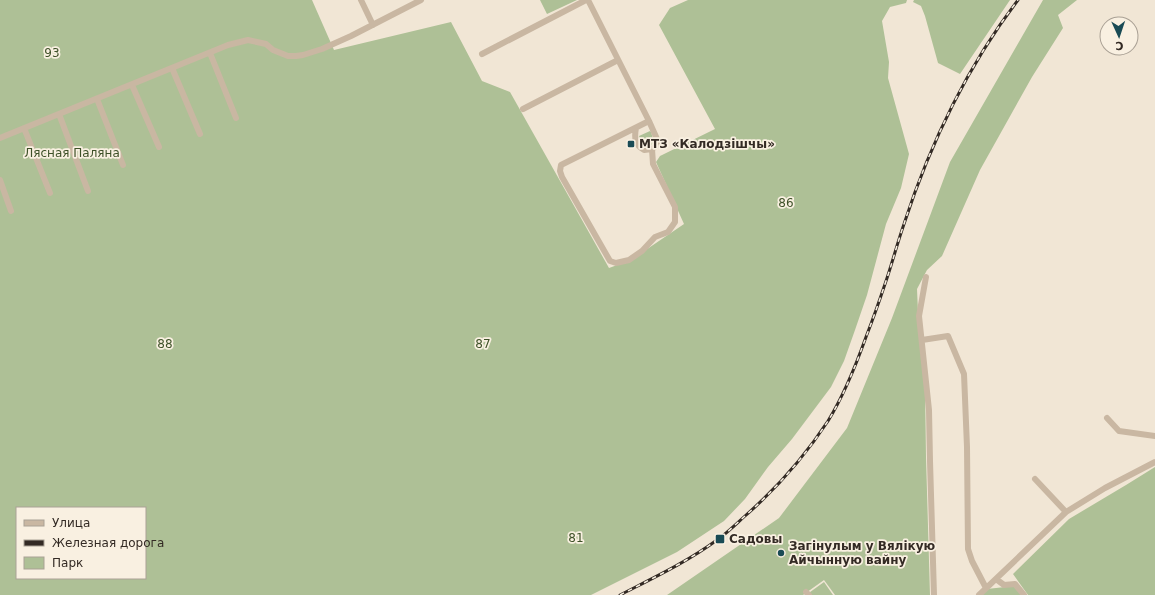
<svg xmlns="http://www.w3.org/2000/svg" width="1155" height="595" font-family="'DejaVu Sans',sans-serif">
	<rect width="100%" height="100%" fill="#f1e6d5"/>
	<path fill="#aec096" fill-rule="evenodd" d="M0,0H312L334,50L451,22L482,81L510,92L609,268L631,260L684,224L656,162L660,156L715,129L659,25L670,8L688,0H907L906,3L890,7L882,21L889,62L888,78L909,154L901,188L886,224L867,295L855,330L844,361L831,387L792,439L768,467L745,499L724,521L677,552L591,595H0ZM17,508H145V578H17Z
		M540,0H577L547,14Z
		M914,0H1010L960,74L938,63L925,16L921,6L913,2Z
		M1043,0H1077L1058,15L1063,28L1032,77L980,170L942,256L927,270L917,289L919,335L925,386L926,457L930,595H835L824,580L803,595H667L779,518L847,428L892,318L950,162Z
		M650,131L651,132L654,142C647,153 642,145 639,136Z
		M1155,467V595H1028L1013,574L1069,519L1126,485Z
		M824,582L833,595H806Z
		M1014,586L1022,595H981L987,589Z"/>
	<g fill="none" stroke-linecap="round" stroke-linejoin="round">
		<path stroke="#c9b7a2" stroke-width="6" d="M361,0L373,25
			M588,0L649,121L657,139V143L656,146L652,149L653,164L675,207V222L668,232L655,237L642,251L629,260L616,263L610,261L562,177L560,171L561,165L649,121
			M210,53L236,118
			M482,54L586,0
			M172,68L200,134
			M132,85L159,147
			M97,99L123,165
			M523,109L618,60
			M59,114L88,191
			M24,128L50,193
			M636,128C634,138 635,145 644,150L652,149
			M0,138L228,45L248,40L266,44L273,50L288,56H296L303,55L322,49L351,36L421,0
			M0,180L11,211
			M926,277L919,316L929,410L930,461L934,595
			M922,340L948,336L964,374L967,447L968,549L972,561L986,588
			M1107,418L1119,431L1155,436
			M1035,479L1066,512
			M996,579L1004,585L1015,584L1024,595
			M806,592L809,595
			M979,595L1066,512L1105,488L1155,462"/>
		<g stroke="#332a24" stroke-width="3">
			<path id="rail" d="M620,595C653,578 687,562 717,540C727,533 736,524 745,516C777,488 805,456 828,421C844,395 856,365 866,337C873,319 879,302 885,284C892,264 897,244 904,224C930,144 967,67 1018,0"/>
		</g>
		<use href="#rail" stroke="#f9f0e1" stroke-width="1.5" stroke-dasharray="4.5" stroke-linecap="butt"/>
	</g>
	<g fill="#1a4b55" stroke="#f9f0e1" stroke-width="1.5">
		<rect x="627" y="140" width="8" height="8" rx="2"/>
		<rect x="715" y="534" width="10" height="10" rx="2"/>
		<circle cx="781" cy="553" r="4"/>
	</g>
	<g text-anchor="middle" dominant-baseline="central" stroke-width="3.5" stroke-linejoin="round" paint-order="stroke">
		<g font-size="12" fill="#3e5128" stroke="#f9f0e1">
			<text x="52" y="53">93</text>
			<text x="72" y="153">Лясная Паляна</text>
			<text x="786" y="203">86</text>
			<text x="165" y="344">88</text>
			<text x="483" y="344">87</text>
			<text x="576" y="538">81</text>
		</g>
		<g font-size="12" font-weight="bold" fill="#332a24" stroke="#f9f0e1" text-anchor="start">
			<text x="639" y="144">МТЗ «Калодзішчы»</text>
			<text x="729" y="539">Садовы</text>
			<text x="789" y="546">Загінулым у Вялікую<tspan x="789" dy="14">Айчынную вайну</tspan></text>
		</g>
	</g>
	<rect x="16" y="507" width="130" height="72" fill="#f9f0e1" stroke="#aaa195"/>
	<rect x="24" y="520" width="20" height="6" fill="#c9b7a2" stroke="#aaa195"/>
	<text x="52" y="527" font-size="12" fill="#332a24">Улица</text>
	<rect x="24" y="540" width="20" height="6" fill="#332a24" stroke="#aaa195"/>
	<text x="52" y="547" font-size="12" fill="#332a24">Железная дорога</text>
	<rect x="24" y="557" width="20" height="12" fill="#aec096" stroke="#aaa195"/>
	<text x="52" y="567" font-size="12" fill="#332a24">Парк</text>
	<g transform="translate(1119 36) rotate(177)"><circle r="19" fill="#f9f0e1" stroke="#aaa195"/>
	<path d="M0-3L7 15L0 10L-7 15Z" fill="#1a4b55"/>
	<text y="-6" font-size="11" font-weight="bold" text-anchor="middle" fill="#332a24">С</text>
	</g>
</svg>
